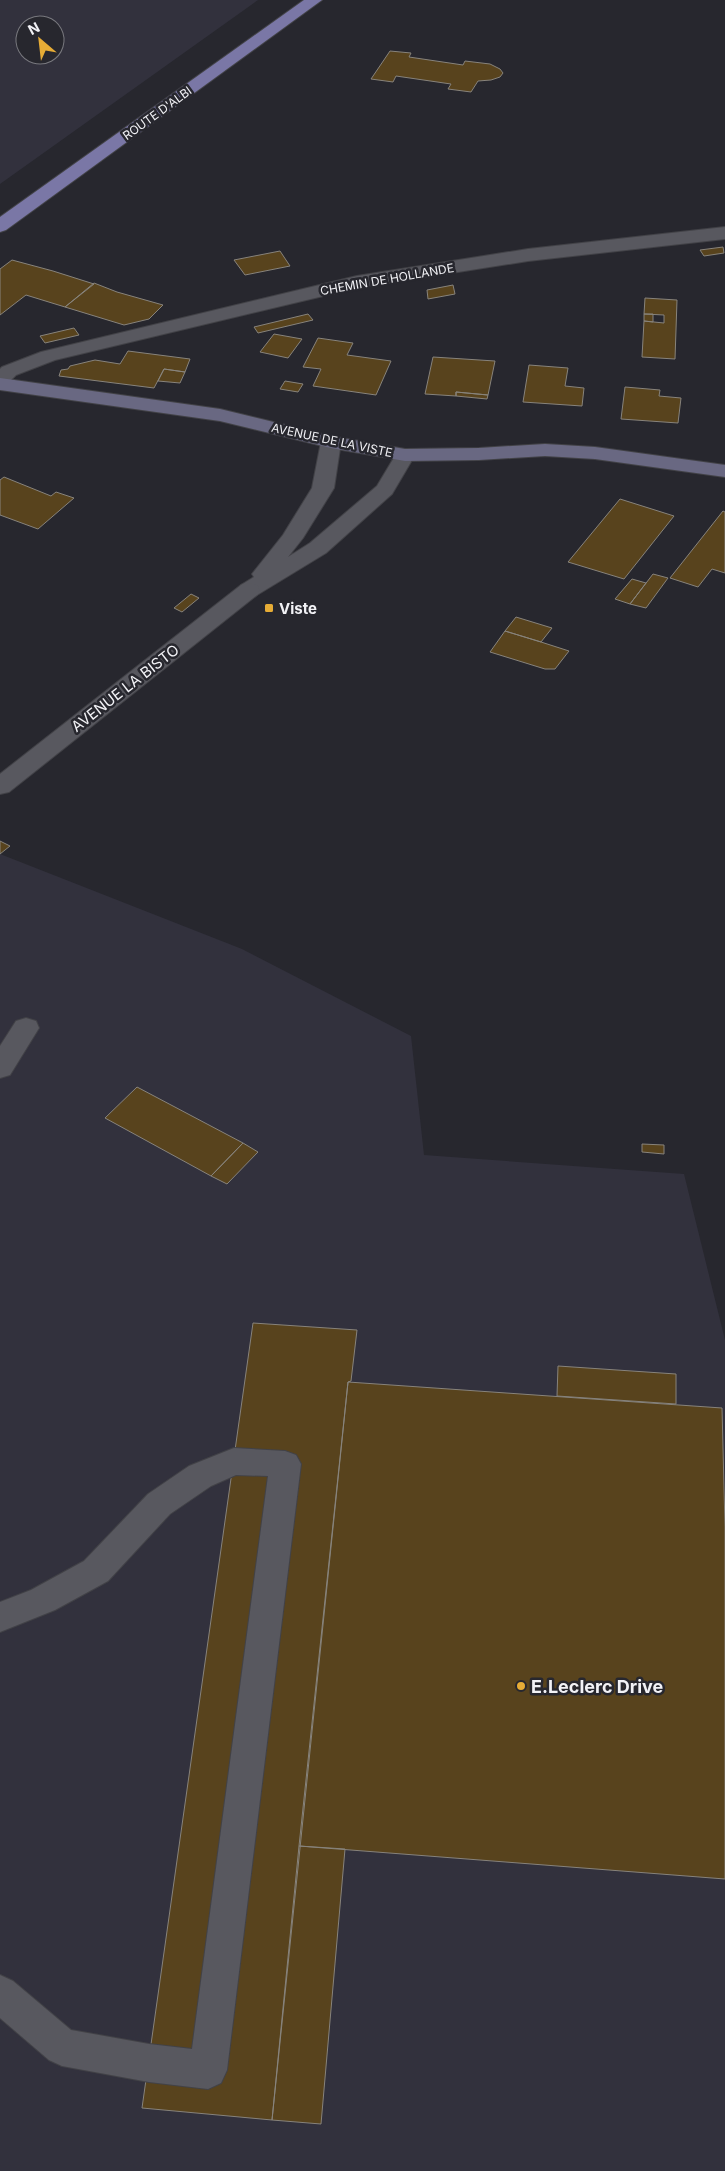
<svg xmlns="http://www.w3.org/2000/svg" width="725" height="2171" font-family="Inter,sans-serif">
	<rect width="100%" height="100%" fill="#27272e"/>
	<path fill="#32313d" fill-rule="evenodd" d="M0,0H258L0,184ZM25,25H55V55H25Z
		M0,854L242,949L411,1036L424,1155L684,1174L725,1340V2171H0Z"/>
	<path fill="#58431d" stroke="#87837c" d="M390,51L411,53L409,57L463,65L465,61L490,64L500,69L503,73L500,77L491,80L478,81L471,92L448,89L451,84L396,76L393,82L371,79Z
		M723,247L724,253L704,256L700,250Z
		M280,251L290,266L245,275L234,260Z
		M12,260L53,271L94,284L65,307L26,295L0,315V269Z
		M94,283L117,292L163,305L149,319L124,325L65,307Z
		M453,285L455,294L428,299L427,290Z
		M645,298L677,300L675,359L642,357L644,321L664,323V315L644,314Z
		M308,314L313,320L258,333L254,327Z
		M644,314H653V322L644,321Z
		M74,328L79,335L45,343L40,336Z
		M274,334L302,339L288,358L260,352Z
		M318,338L353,343L347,355L391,361L376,395L313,386L321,369L303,367Z
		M128,351L190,359L185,372L164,369L154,388L59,376L61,370L68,369L70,366L95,360L120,364Z
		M433,357L495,361L488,395L456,392V396L425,394Z
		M529,365L568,368L565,386L584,388L582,406L523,402Z
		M164,369L185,372L180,383L158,381Z
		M285,381L303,384L298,392L280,389Z
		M625,387L660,390L659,396L681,398L678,423L621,419Z
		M456,392L488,395L487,399L456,396Z
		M4,477L51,496L56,492L74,498L38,529L0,515V480Z
		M620,499L674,516L624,579L568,562Z
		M723,511L725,512V573L712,569L698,587L670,578Z
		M653,574L668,578L646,608L630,604Z
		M632,579L646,583L630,604L615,599Z
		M191,594L199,598L182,612L174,608Z
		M516,617L552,628L541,642L505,631Z
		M505,631L541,642L569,651L555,669H545L490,652Z
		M0,841L10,846L0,854Z
		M137,1087L243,1143L211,1176L105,1118Z
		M243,1143L258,1152L227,1184L211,1176Z
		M642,1144L664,1145V1154L642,1152Z
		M253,1323L357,1330L351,1381L348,1382L272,2120L142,2108Z
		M558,1366L676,1374V1404L557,1396Z
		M348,1382L722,1408L725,1527V1879L299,1846Z
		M299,1846L345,1849L321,2124L272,2120Z"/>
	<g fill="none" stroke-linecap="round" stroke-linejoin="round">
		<g stroke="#424247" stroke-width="2">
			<path id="lane" d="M331,436L338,438L341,442L334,488L303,538L288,557L310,543L377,486L398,451L405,449L412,451L415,455L392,494L326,553L257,595L249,597L241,595L238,590L241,585L254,577L252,574L283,535L312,488L321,442L324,438Z
				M26,1018L36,1021L39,1028L10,1075L0,1078V1046L16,1021Z
				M234,1448L285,1451L296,1455L301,1464L227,2070L221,2083L208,2089L149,2082L62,2066L49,2060L0,2018V1975L13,1981L71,2030L149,2044L192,2049L268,1476L236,1475L211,1486L170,1514L108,1581L55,1610L0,1632V1602L31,1590L84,1561L148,1494L189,1466Z"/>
		</g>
		<g stroke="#424247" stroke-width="2">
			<path id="street" d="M725,227V239L528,261L357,288L55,360L16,375L7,384L0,386V369L2,367L41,352L357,276L528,249Z
				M249,583L257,585L260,590L257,595L9,792L0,794V774L241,585Z"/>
		</g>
		<g stroke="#424247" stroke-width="2">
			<path id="secondary" d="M0,378L220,409L331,436L405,449L479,448L545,444L595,447L725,465V477L595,459L545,456L479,460L405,461L331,448L220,421L0,390Z"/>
		</g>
		<g stroke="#424247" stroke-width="2">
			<path id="primary" d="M304,0H322L6,230L0,232V217Z"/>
		</g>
		<use href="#lane" fill="#58585f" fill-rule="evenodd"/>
		<use href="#street" fill="#58585f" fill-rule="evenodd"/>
		<use href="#secondary" fill="#696882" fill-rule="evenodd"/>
		<use href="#primary" fill="#7a77a6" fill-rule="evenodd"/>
	</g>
	<g fill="#e6ac36" stroke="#27272e" stroke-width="2">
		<rect x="264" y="603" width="10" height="10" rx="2.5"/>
		<circle cx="521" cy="1686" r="5"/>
	</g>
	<g text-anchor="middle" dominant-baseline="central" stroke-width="5" stroke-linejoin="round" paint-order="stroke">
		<g font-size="12" fill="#f2f2f6" stroke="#27272e">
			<text transform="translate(157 113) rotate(-36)">ROUTE D'ALBI</text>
			<text transform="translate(387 279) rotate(-10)">CHEMIN DE HOLLANDE</text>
			<text transform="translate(332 440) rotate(12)">AVENUE DE LA VISTE</text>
		</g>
		<g font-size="15" font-weight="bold" fill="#f2f2f6" stroke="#27272e" text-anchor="start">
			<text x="279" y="608">Viste</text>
		</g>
		<g font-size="15" fill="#f2f2f6" stroke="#27272e">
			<text transform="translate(125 688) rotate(-38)">AVENUE LA BISTO</text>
		</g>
		<g font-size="18" font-weight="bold" fill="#f2f2f6" stroke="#27272e" text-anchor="start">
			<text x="531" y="1686">E.Leclerc Drive</text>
		</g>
	</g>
	<g transform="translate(40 40) rotate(332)"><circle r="24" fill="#27272e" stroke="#78787e"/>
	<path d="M0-4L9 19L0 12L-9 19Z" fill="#e6ac36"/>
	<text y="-8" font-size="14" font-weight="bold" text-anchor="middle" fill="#f2f2f6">N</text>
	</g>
</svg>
